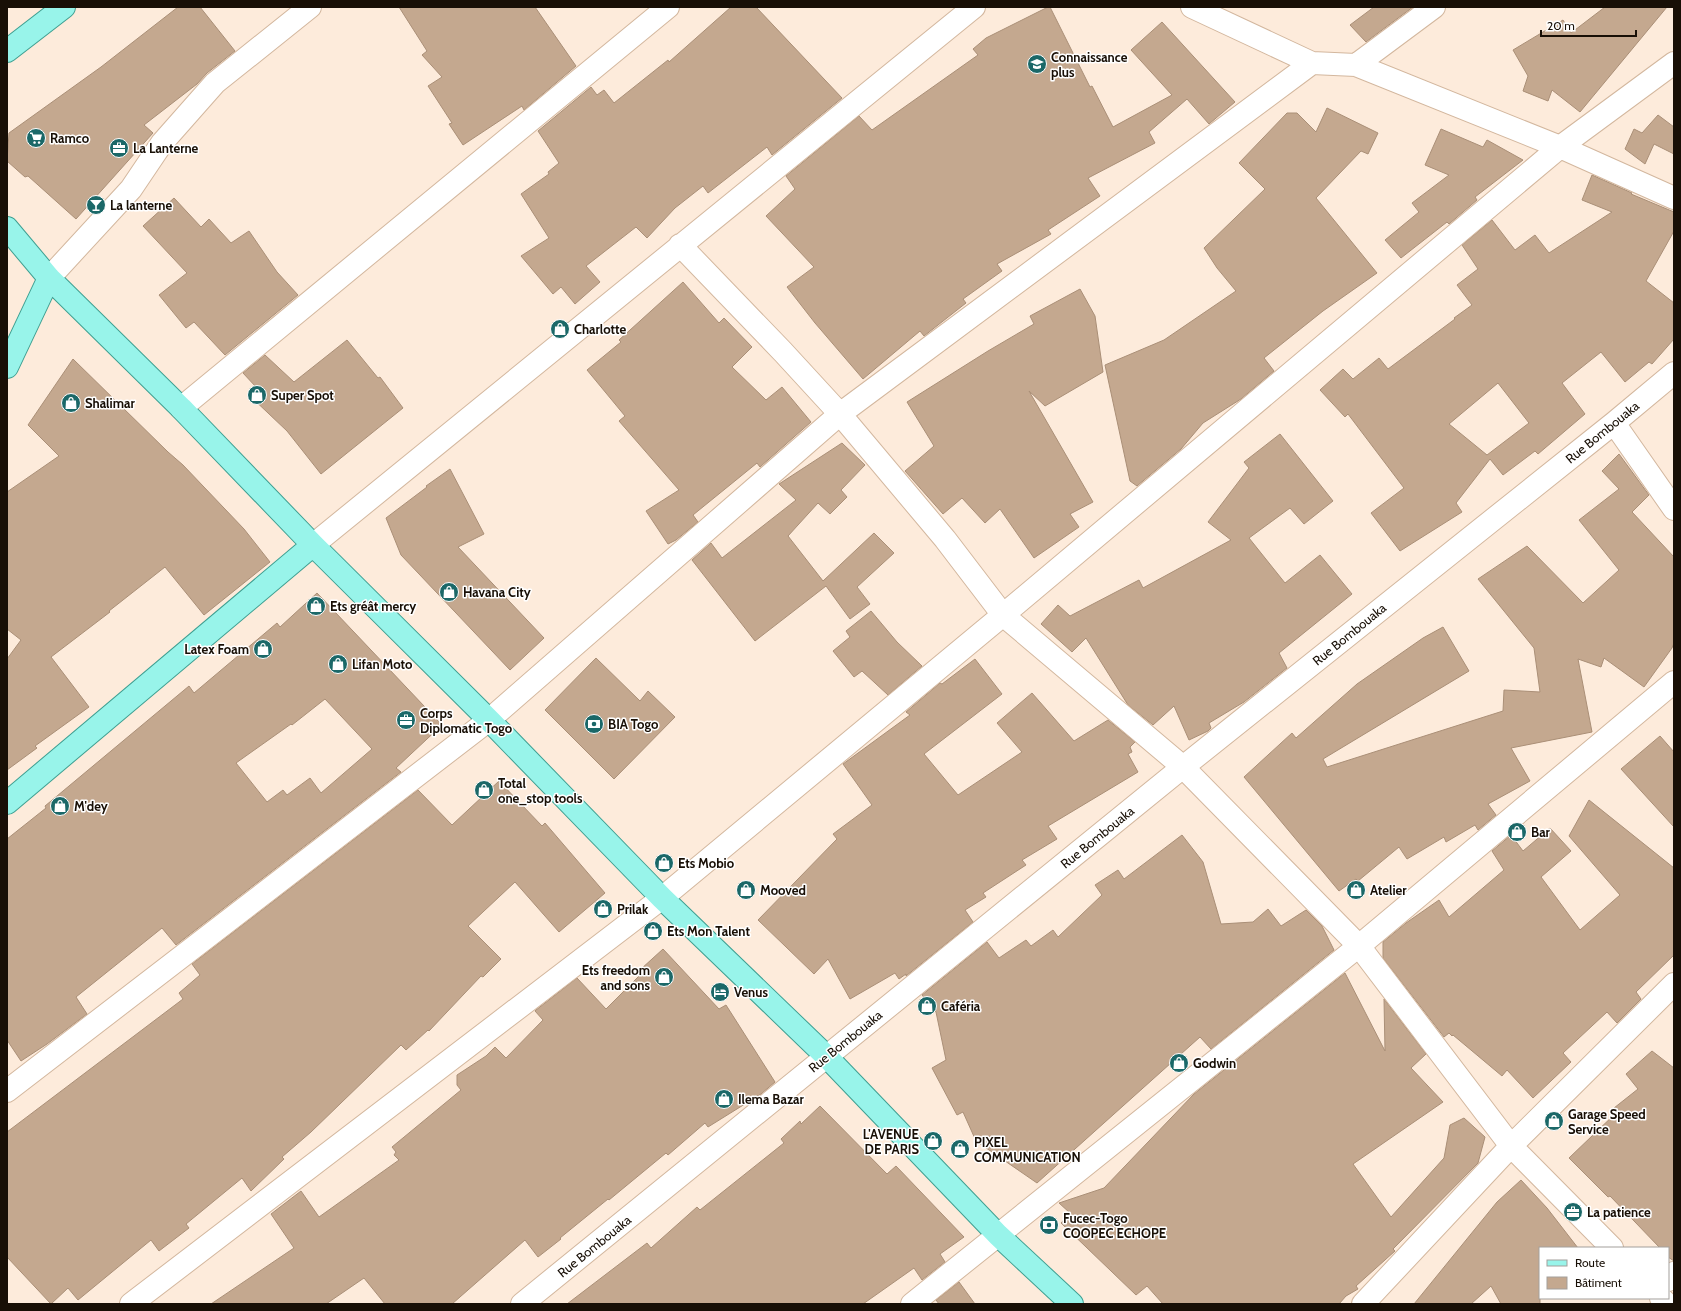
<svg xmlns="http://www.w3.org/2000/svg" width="1681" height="1311" font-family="Cabin,sans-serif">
	<rect width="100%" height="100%" fill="#fdebdb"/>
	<path fill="#c4a88f" stroke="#aa8f77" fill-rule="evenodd" d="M178,7H200L235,51L207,73L197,84L144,125L153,133L76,219L28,176L25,177L7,161L9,133L101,67Z
		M399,7H535L576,66L524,110L522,106L463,145L449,124L452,123L428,86L442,77L422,55L427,51Z
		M731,7H756L842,98L772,155L767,147L708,193L703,186L675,208L647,238L636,227L586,266L600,282L575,304L561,287L553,294L521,256L549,238L521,194L549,174L548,172L559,163L538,131L591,87L597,95L604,90L614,103L668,60L669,62Z
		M1048,7H1050L1090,87L1092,86L1113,127L1172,95L1131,50L1162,22L1235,102L1209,124L1187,99L1149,132L1155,143L1088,178L1100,196L1048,230L1051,234L997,264L1002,271L963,299L966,303L924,336L920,331L863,379L815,323L787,287L814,267L766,216L795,189L786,176L859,116L872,130L978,55L973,49L986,38Z
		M1374,7H1413L1366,42L1350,25Z
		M1605,7H1667L1580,112L1552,90L1548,101L1523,91L1528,76L1513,50L1563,20L1571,33Z
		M1327,108L1378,133L1368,154L1361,151L1316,198L1377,273L1323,311L1264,358L1274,371L1241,399L1203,423L1181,449L1137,486L1130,481L1105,365L1164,340L1236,291L1217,268L1204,248L1265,189L1239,163L1287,113H1297L1316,132Z
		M1658,115L1674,127V154L1654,144L1645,164L1625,149L1634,129L1642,133Z
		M1441,129L1483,147L1487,140L1523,160L1475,197L1477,200L1449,224L1447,222L1401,258L1385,240L1419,212L1412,203L1449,175L1425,165Z
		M1592,175L1632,193L1631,194L1674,212V231L1646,281L1674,303V339L1652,364L1649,362L1625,382L1601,352L1562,383L1585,414L1538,454L1535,451L1503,475L1490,459L1456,503L1462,512L1400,551L1371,513L1404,488L1348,414L1345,417L1320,390L1343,369L1353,379L1379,358L1388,369L1455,319L1454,318L1472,305L1457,285L1478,269L1462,245L1492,220L1515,250L1535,235L1549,253L1612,212L1582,200ZM1498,383L1529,423L1487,455L1449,424Z
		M174,198L201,227L209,219L231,243L249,231L277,272L298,295L225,355L194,322L186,328L159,295L187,273L143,226Z
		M683,282L719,323L724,318L752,347L732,367L766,400L782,387L811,422L760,467L757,463L693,515L698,522L676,540L668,544L646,511L679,490L619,421L625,416L587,370L621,342L619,340Z
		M1080,289L1095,316L1103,372L1045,406L1029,391L1093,502L1070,514L1079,527L1034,558L1000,509L985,523L962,498L943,514L905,471L934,446L907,402L988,351L1034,324L1030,316Z
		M347,340L378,378L380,377L403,408L321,474L287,431L249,395L256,387L243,373L265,355L294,382Z
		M73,359L168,452L183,465L244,529L270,562L204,615L165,567L109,611L110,612L51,657L89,707L35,746L37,748L7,770V659L21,640L7,629V492L59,456L28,425Z
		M1280,434L1333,501L1304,524L1290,508L1249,538L1285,583L1320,555L1352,594L1279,653L1287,668L1244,702L1209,723L1211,728L1208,731L1189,740L1174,706L1153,725L1128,705L1086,638L1072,652L1041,624L1058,605L1070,616L1139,580L1143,588L1231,540L1208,522L1249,468L1244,462Z
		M842,443L865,465L841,490L847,497L830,514L818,503L788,536L823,581L874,533L894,553L857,587L870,604L850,619L826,586L755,641L692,560L711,543L722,558L796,500L779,484Z
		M1619,454L1649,495L1632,512L1674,557V643L1672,648L1644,687L1604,658L1601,667L1578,659L1592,732L1511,748L1530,781L1488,804L1496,815L1478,830L1475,825L1446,842L1444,837L1407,859L1399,847L1358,881L1356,879L1339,891L1244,777L1292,733L1296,738L1357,684L1423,638L1443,627L1469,671L1323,759L1327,767L1503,711L1504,690L1540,692L1534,648L1478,579L1527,546L1583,603L1619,570L1579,520L1619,489L1602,471Z
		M450,469L484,534L458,547L544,638L510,670L401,555L386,518L427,487L426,486Z
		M317,593L442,725L396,768L401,772L176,945L162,928L76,997L87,1014L47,1044L21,1061L7,1040V839L46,808L45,806L189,686L194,693L277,623L280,627ZM325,699L372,749L321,793L310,778L287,795L283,790L267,802L236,763L291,724L292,725Z
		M871,611L897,642L922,666L888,695L862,671L854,677L833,651L850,637L846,631Z
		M596,658L640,701L648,691L675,717L614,779L545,710Z
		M975,659L1002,694L924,754L958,795L1022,752L997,723L1032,693L1074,741L1108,720L1135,742L1130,747L1132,752L1128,754L1138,772L1048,826L1057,839L1022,860L1026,865L983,893L986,897L965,910L973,922L906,976V974L899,979L895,973L850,999L828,959L814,974L758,920L837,839L833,834L872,805L843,764L910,715L906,712L940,683L942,684Z
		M1660,736L1674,752V827L1621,769Z
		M499,781L542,826L545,823L605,893L559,932L515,882L468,926L501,959L483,977L481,976L429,1031L428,1030L406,1050L401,1045L311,1132L282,1157L284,1159L251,1191L242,1178L186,1224L189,1228L159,1251L151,1240L78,1300L68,1288L51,1304L7,1257V1132L183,999L179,993L200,975L192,964L418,790L452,825Z
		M1589,800L1674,868V955L1636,992L1641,999L1617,1023L1607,1012L1563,1053L1571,1062L1533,1098L1507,1070L1502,1076L1453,1035L1452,1036L1449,1033L1444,1037L1383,958V942L1406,923L1439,900L1449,917L1504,870L1492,851L1511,835L1523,851L1550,828L1571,851L1541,877L1580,930L1620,895L1569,836Z
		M1182,835L1203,862L1221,924L1253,922L1268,909L1281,926L1306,910L1322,926L1334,950L1211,1049L1200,1037L1037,1183L976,1141L963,1112L957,1115L932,1068L946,1060L936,1012L922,995L987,942L999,958L1026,940L1031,946L1053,930L1058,937L1102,895L1095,885L1118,870L1124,879Z
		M663,949L719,1009L726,1005L775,1082L761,1094L708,1127L705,1123L668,1155L666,1153L609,1200L608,1199L560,1238L561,1239L538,1257L525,1240L452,1304H385L364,1278L326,1304H211L294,1248L271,1214L301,1191L319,1217L399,1160L394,1155L396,1152L392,1147L461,1090L457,1085V1075L486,1056L495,1047L506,1058L543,1020L535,1011L536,1010L577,978L606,1009L643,972L641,969Z
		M1345,973L1385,1051L1384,999L1426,1054L1411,1068L1443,1102L1353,1164L1391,1217L1444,1158L1450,1125L1464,1118L1485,1137L1478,1163L1393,1249L1395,1251L1356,1286L1358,1289L1346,1296L1339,1304H1163L1147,1286L1136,1295L1061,1223L1070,1213L1059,1203L1104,1188L1194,1094Z
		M1652,1051L1674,1068V1261L1668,1257V1248H1660L1610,1196L1608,1197L1569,1158L1617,1112L1614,1108L1638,1089L1626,1074Z
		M820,1106L887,1174L896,1166L964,1237L940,1254L945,1262L922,1280L914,1268L863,1304H567L647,1243L651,1248L697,1207L700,1210L784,1143L781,1139L800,1121L801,1124Z
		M1521,1180L1547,1208L1578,1248H1540V1304H1501L1491,1286L1471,1304H1414L1497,1202Z
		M959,1282L975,1304H939L936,1300Z"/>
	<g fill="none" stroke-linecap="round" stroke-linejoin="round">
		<g stroke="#d3b79e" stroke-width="24">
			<path id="minor" d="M1192,7L1312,63L1356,65L1560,147L1674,198
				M1356,65L1434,7
				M680,245L783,352L840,414L945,539L1003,615L1183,767L1359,946L1511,1146L1612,1248
				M49,278L131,189L162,143L215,83L310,7
				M181,408L668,7
				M1614,423L1674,509
				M313,545L974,7
				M7,1091L489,720L840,414L1312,63
				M1668,1280L1674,1273
				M1661,1298L1667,1304
				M131,1304L662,898L1003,615L1560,147L1674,63
				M522,1304L1183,767L1614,423L1674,373
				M912,1304L1359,946L1674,682
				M1363,1304L1511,1146L1674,984"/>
		</g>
		<g stroke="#3f9f91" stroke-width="24">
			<path id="major" d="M7,51L64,7
				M7,228L49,278L181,408L313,545L489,720L662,898L826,1056L998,1235L1072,1304
				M7,367L49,278
				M7,803L313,545"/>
		</g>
		<use href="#minor" stroke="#fff" stroke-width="22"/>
		<use href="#major" stroke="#98f4ea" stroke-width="22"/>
	</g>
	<defs>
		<g id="school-disc" transform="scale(1)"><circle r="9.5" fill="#1b6868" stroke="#fff"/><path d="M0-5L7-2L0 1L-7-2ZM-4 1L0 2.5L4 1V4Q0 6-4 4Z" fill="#fff"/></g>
		<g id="supermarket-disc" transform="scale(1)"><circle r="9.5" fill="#1b6868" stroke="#fff"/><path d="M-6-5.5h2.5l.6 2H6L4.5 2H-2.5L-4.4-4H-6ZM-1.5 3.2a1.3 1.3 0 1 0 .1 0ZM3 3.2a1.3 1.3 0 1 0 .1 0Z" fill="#fff"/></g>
		<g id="office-disc" transform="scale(1)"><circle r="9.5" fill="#1b6868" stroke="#fff"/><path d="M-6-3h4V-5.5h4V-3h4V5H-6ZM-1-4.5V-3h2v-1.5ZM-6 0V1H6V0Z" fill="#fff"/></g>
		<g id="bar-disc" transform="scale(1)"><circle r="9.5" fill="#1b6868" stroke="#fff"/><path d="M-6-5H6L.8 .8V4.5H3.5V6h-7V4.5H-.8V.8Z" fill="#fff"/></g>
		<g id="shop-disc" transform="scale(1)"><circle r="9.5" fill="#1b6868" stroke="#fff"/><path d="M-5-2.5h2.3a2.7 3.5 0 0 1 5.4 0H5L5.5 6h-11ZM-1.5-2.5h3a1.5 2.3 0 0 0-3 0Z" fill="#fff"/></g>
		<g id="bank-disc" transform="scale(1)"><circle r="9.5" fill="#1b6868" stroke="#fff"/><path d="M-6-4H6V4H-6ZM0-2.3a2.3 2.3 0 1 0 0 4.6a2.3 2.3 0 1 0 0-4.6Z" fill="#fff"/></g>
		<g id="hotel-disc" transform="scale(1)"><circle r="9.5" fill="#1b6868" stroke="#fff"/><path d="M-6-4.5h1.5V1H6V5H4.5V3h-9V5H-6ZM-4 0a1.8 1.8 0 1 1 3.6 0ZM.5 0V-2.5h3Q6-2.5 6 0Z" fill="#fff"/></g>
	</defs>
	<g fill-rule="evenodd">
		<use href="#school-disc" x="1037" y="64"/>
		<use href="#supermarket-disc" x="36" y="138"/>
		<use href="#office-disc" x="119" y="148"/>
		<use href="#bar-disc" x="96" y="205"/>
		<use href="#shop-disc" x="560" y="329"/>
		<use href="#shop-disc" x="257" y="395"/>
		<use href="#shop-disc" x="71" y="403"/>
		<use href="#shop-disc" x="449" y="592"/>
		<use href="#shop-disc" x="316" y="606"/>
		<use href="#shop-disc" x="263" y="649"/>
		<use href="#shop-disc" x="338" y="664"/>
		<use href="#office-disc" x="406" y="720"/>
		<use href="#bank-disc" x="594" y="724"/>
		<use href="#shop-disc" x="484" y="790"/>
		<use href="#shop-disc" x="60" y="806"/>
		<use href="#shop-disc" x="1517" y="832"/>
		<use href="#shop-disc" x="664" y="863"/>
		<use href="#shop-disc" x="746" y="890"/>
		<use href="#shop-disc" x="1356" y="890"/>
		<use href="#shop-disc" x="603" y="909"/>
		<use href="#shop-disc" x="653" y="931"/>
		<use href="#shop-disc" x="664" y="977"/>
		<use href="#hotel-disc" x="720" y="992"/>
		<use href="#shop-disc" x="927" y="1006"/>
		<use href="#shop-disc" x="1179" y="1063"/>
		<use href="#shop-disc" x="724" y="1099"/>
		<use href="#shop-disc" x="1554" y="1121"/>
		<use href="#shop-disc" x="933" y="1141"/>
		<use href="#shop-disc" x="960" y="1149"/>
		<use href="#office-disc" x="1573" y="1212"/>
		<use href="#bank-disc" x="1049" y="1225"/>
	</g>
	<g text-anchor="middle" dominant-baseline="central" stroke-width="3" stroke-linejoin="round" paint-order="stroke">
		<g font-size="13" font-weight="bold" fill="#180f06" stroke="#fff" text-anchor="start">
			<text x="1051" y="57">Connaissance<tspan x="1051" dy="15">plus</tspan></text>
			<text x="50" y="138">Ramco</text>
			<text x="133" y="148">La Lanterne</text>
			<text x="110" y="205">La lanterne</text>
			<text x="574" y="329">Charlotte</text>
			<text x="271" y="395">Super Spot</text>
			<text x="85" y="403">Shalimar</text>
			<text x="463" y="592">Havana City</text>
			<text x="330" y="606">Ets gréât mercy</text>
			<text x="249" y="649" text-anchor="end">Latex Foam</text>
			<text x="352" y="664">Lifan Moto</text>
			<text x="420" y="713">Corps<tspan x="420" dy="15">Diplomatic Togo</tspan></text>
			<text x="608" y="724">BIA Togo</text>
			<text x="498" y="783">Total<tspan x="498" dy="15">one_stop tools</tspan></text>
			<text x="74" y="806">M'dey</text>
			<text x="1531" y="832">Bar</text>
			<text x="678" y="863">Ets Mobio</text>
			<text x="760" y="890">Mooved</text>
			<text x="1370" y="890">Atelier</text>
			<text x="617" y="909">Prilak</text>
			<text x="667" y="931">Ets Mon Talent</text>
			<text x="650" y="970" text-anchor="end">Ets freedom<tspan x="650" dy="15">and sons</tspan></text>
			<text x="734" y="992">Venus</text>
			<text x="941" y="1006">Caféria</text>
			<text x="1193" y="1063">Godwin</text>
			<text x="738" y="1099">Ilema Bazar</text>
			<text x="1568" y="1114">Garage Speed<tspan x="1568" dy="15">Service</tspan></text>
			<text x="919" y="1134" text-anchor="end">L'AVENUE<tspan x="919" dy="15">DE PARIS</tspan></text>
			<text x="974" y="1142">PIXEL<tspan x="974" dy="15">COMMUNICATION</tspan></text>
			<text x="1587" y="1212">La patience</text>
			<text x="1063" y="1218">Fucec-Togo<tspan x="1063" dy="15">COOPEC ECHOPE</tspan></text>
		</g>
		<g font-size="13" fill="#180f06" stroke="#fff">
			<text transform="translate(1602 432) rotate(-39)">Rue Bombouaka</text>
			<text transform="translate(1349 634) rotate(-39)">Rue Bombouaka</text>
			<text transform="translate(1097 837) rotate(-39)">Rue Bombouaka</text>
			<text transform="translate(845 1041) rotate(-39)">Rue Bombouaka</text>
			<text transform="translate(594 1246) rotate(-39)">Rue Bombouaka</text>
		</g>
	</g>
	<rect width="1681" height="1311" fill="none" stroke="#180f06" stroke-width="16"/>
	<rect x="1539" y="1247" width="130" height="52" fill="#ffffff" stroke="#a39f9b"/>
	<rect x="1547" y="1260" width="20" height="6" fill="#98f4ea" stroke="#a39f9b"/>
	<text x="1575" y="1267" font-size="12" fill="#180f06">Route</text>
	<rect x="1547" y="1277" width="20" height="12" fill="#c4a88f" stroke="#a39f9b"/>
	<text x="1575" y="1287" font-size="12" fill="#180f06">Bâtiment</text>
	<path d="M1541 30v6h95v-6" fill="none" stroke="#180f06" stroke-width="2"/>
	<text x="1547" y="30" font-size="12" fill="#180f06" stroke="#ffffff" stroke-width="3" paint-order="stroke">20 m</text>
</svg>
